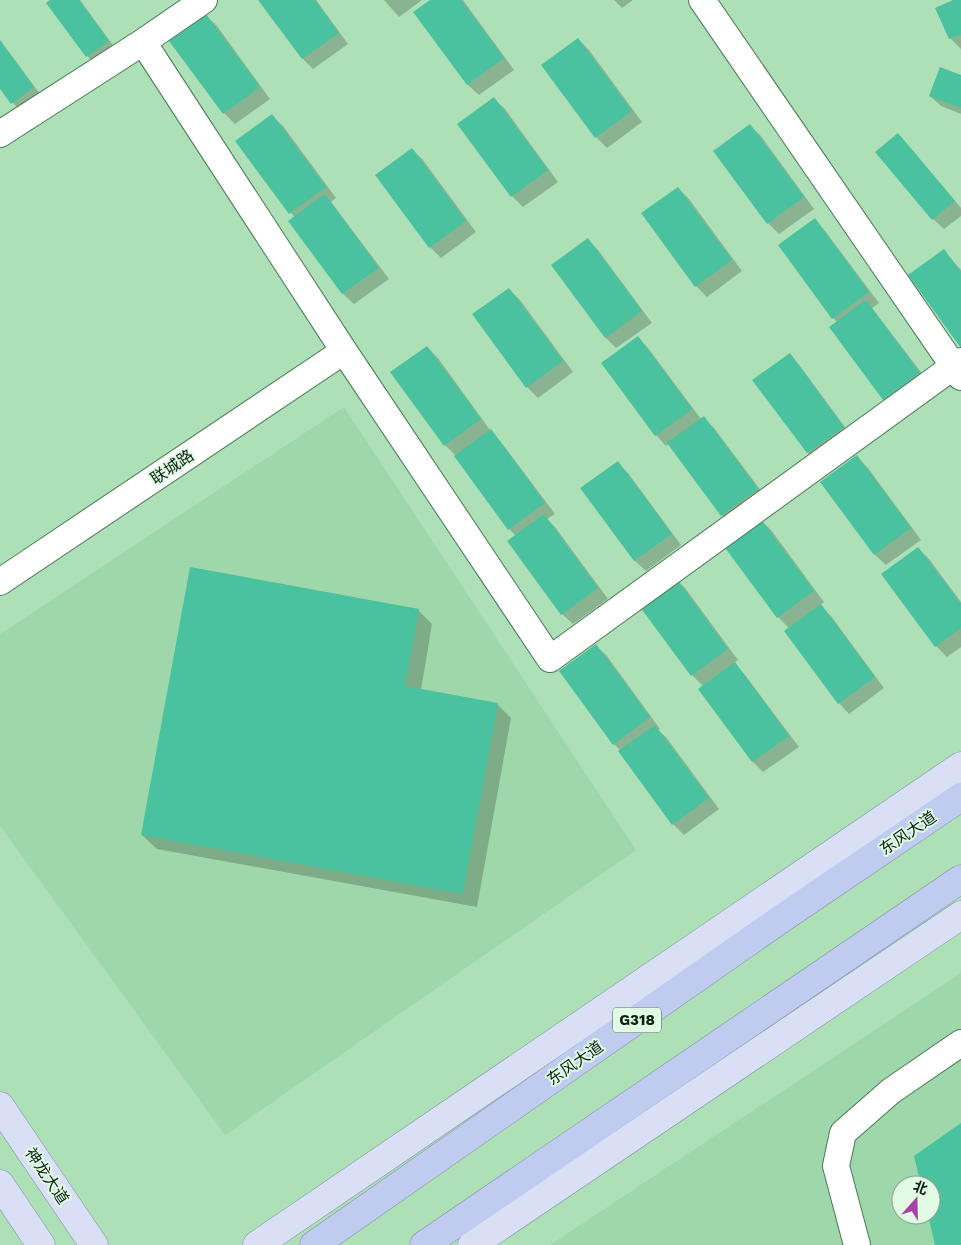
<svg xmlns="http://www.w3.org/2000/svg" width="961" height="1245" font-family="'Work Sans','Noto Sans SC',sans-serif">
	<rect width="100%" height="100%" fill="#ade0b7"/>
	<path fill="#9ed7a9" fill-rule="evenodd" d="M344,407L636,850L225,1135L0,826V634Z
		M961,973V1245H550ZM901,1185H931V1215H901Z"/>
	<path fill="#0003" d="M50,0H80L115,48L94,63L87,56L48,3Z
		M259,0H316L348,44L313,69L303,59Z
		M384,0H422L399,17Z
		M432,0H463L514,70L479,95L468,85L415,12Z
		M614,0H633L622,8Z
		M956,0H961V49L950,38Z
		M206,16L217,26L270,99L235,124L224,113L171,41Z
		M578,39L589,50L642,122L607,148L596,137L543,65Z
		M0,40L40,94L19,110L0,87Z
		M961,77V114L941,106L930,96Z
		M494,99L505,109L558,182L523,207L512,196L459,124Z
		M272,116L283,126L336,198L331,202L389,279L354,304L343,294L290,221L295,218L237,141Z
		M750,126L761,136L814,209L779,234L768,223L715,151Z
		M908,145L961,208V216L944,229L933,219Z
		M412,149L423,160L476,232L441,258L430,247Z
		M678,188L689,199L742,271L707,297L696,286Z
		M815,220L825,231L879,303L872,308L930,384L895,410L884,399L837,322L833,318Z
		M588,240L598,250L652,323L616,348L606,338L552,265Z
		M944,251L961,270V346Z
		M509,289L520,300L573,372L538,398L527,387Z
		M638,337L648,348L701,419L704,418L714,428L768,500L732,526L722,515L669,444L666,446L656,435Z
		M427,347L438,358L490,430L501,442L555,514L547,519L555,527L608,599L573,624L562,614L516,536L509,529L456,456L445,445Z
		M789,355L800,366L853,438L818,463L808,453Z
		M857,457L868,468L921,540L886,565L875,555L822,482Z
		M617,463L628,473L681,545L646,571L635,561L582,488Z
		M760,519L771,530L824,602L820,605L831,616L884,688L849,714L839,703L789,628L778,617Z
		M918,548L929,559L961,602V647L947,657L936,646L883,574Z
		M674,577L685,588L738,660L734,663L745,675L799,747L763,772L753,762L699,690L704,687L692,675Z
		M418,610L432,624L421,690L497,704L511,718L477,907L157,849L142,835Z
		M596,646L607,656L660,729L658,730L666,737L719,809L684,835L673,824L621,751L614,744Z"/>
	<path fill="#4bc29f" d="M50,0H79L109,41L86,57L46,3Z
		M258,0H315L339,33L302,59Z
		M430,0H461L504,58L467,85L413,12Z
		M953,0H961V34L949,39L935,8Z
		M206,14L260,87L223,114L169,41Z
		M578,38L632,111L595,138L541,65Z
		M0,40L34,87L11,104L0,89Z
		M940,67L961,75V108L929,96Z
		M494,97L548,170L511,197L457,124Z
		M272,114L326,187L289,214L235,141Z
		M750,124L804,197L767,224L713,151Z
		M898,133L955,201L932,220L875,152Z
		M412,148L466,221L429,248L375,175Z
		M678,187L732,260L695,287L641,213Z
		M325,194L379,268L342,294L288,221Z
		M815,218L869,292L832,319L778,245Z
		M588,238L642,311L605,338L551,265Z
		M944,249L961,272V348L908,275Z
		M509,288L563,361L526,388L472,314Z
		M866,300L920,373L883,400L829,327Z
		M638,336L692,409L655,436L601,363Z
		M427,346L481,419L444,446L390,372Z
		M790,353L844,427L807,453L752,380Z
		M704,416L758,489L721,516L667,443Z
		M491,429L545,503L508,530L454,456Z
		M857,455L911,528L874,555L820,482Z
		M618,461L672,534L634,561L580,488Z
		M544,514L598,588L561,615L507,541Z
		M760,518L814,591L777,618L723,545Z
		M918,547L961,604V628L935,647L881,574Z
		M190,567L419,609L405,686L498,703L463,894L141,835Z
		M674,575L728,649L691,676L637,603Z
		M821,604L875,677L838,704L784,631Z
		M596,644L650,717L613,745L559,671Z
		M735,662L789,736L752,762L698,689Z
		M655,725L709,798L672,825L618,751Z
		M961,1123V1245H935L928,1215H931V1185H921L914,1156Z"/>
	<g fill="none" stroke-linecap="round" stroke-linejoin="round">
		<g stroke="#4a7955" stroke-width="28">
			<path id="minor" d="M702,0L961,377
				M143,42L344,351L550,659L961,361
				M0,134L143,42L204,0
				M0,582L344,351
				M857,1245L836,1166L843,1133L891,1091L961,1043"/>
		</g>
		<g stroke="#8190a2" stroke-width="29">
			<path id="major" d="M0,1106L94,1245
				M0,1184L41,1245
				M257,1245L961,766
				M472,1245L961,915"/>
		</g>
		<g stroke="#8190a2" stroke-width="29">
			<path id="highway" d="M314,1245L781,919L961,797
				M424,1245L961,879"/>
		</g>
		<use href="#minor" stroke="#fff" stroke-width="26"/>
		<use href="#major" stroke="#d9e0f6" stroke-width="28"/>
		<use href="#highway" stroke="#bfccf0" stroke-width="28"/>
	</g>
	<g text-anchor="middle" dominant-baseline="central" stroke-width="4" stroke-linejoin="round" paint-order="stroke">
		<rect fill="#e0fae4" stroke="#4c6251" stroke-width="1" x="613" y="1007.5" width="48" height="25" rx="4"/>
		<g font-size="15" font-weight="bold" fill="#0d2112">
			<text x="637" y="1020">G318</text>
		</g>
		<g font-size="16" fill="#0d2112" stroke="#e0fae4">
			<text transform="translate(172 467) rotate(-34)">联城路</text>
			<text transform="translate(908 833) rotate(-34)">东风大道</text>
			<text transform="translate(575 1063) rotate(-35)">东风大道</text>
			<text transform="translate(47 1176) rotate(56)">神龙大道</text>
		</g>
	</g>
	<g transform="translate(916 1200) rotate(20)"><circle r="24" fill="#e0fae4" stroke="#8ca390"/>
	<path d="M0-4L9 19L0 12L-9 19Z" fill="#a941a3"/>
	<text y="-8" font-size="14" font-weight="bold" text-anchor="middle" fill="#0d2112">北</text>
	</g>
</svg>
